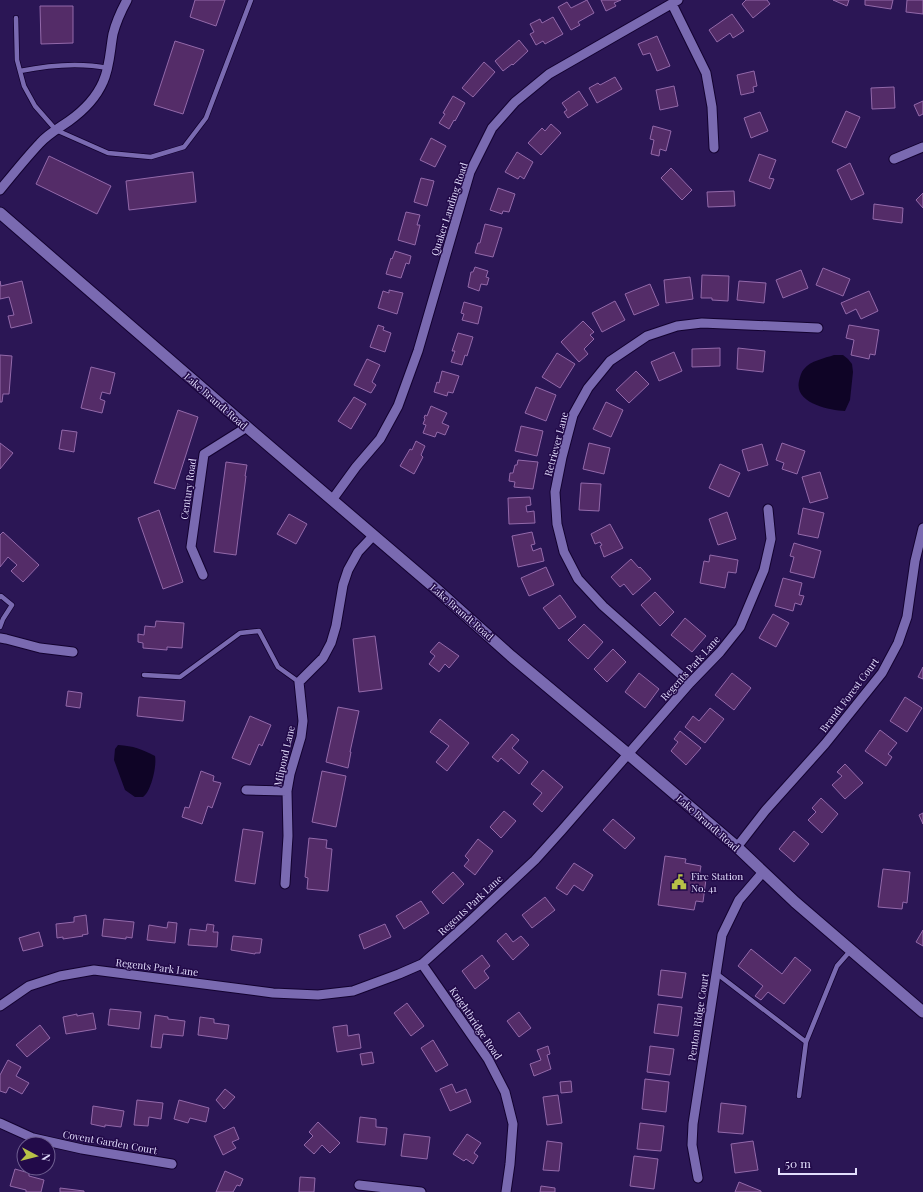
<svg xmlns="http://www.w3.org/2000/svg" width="923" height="1192" font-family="'Playfair Display',serif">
	<rect width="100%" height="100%" fill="#2b1655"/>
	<path fill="#0f0426" d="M834,355H843L848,359L852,364L853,372L850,400L845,411C829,410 794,403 799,381C800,377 801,372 804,369C810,361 825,358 834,355Z
		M118,745C134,746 141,749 155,756C157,766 151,792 143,797H135L125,790L114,760L115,749Z"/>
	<path fill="#542c68" stroke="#9369aa" d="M195,0H225L216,26L190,17Z
		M587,0L594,13L578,22L580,25L571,30L558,7L567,2L571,8Z
		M601,0H621L614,3L616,6L606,11Z
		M746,0H767L770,4L753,18L742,4Z
		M833,0H849L847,6Z
		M865,0H893L891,9L865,5Z
		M907,0H923V14L906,12Z
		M40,6H73V43L41,44Z
		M732,14L744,31L733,38L730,33L717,42L709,30Z
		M553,17L563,34L545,44L543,41L536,45L530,34L534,32L530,24L540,19L542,23Z
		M657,36L670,66L657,71L650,53L643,55L638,44Z
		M519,40L528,51L513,65L512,64L503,71L495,61Z
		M175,41L204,50L183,114L154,105Z
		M484,62L495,72L473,97L462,88Z
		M754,71L757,86L753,87L754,92L741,95L737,75Z
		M615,77L622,89L597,103L589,88L598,83L600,85Z
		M674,86L678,106L660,110L656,90Z
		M894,87L895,108L872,109L871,88Z
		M579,91L588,105L568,118L564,112L567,110L562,103Z
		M453,96L465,103L455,121L454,120L449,129L439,123L445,114L443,113Z
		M923,101V114L919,116L914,105Z
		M846,111L860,117L846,148L832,142Z
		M760,112L768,131L751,138L744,118Z
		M551,124L561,133L541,155L528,143L542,128L545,131Z
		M653,126L671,131L666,151L660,149L659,156L651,154L654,140L650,139Z
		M431,138L446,146L435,167L420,160Z
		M517,152L533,162L524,179L520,176L518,179L505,172Z
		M759,154L776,160L769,178L774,179L770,189L749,181Z
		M49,156L111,186L97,214L36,184Z
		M850,163L864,194L851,200L837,170Z
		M671,168L692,190L682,200L661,178Z
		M193,172L196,202L129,210L126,181Z
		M421,178L434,181L427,206L414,202Z
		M498,188L515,194L509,212L503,211L502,214L490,210Z
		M734,191L735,206L708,207L707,192Z
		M923,193V208L916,200Z
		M874,204L903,208L902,223L873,219Z
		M406,212L420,215L417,225H420L415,245L398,240Z
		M485,224L502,228L493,257L475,253L478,243H480Z
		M395,251L411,256L409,264L406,263L401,278L386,274L391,258L392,259Z
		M475,267L488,271L486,277L489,278L487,285L481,284L479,291L468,287L471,272H473Z
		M823,268L850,279L843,296L816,285Z
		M801,270L808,288L783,298L776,280Z
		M702,275L729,276L728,301L712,300V298H701Z
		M690,277L693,299L666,303L664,280Z
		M0,281L1,286L22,281L32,323L11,328L8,316L14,315L9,297L0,299Z
		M739,281L766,283L764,303L737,300Z
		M650,284L659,305L634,315L625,294Z
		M389,290L403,293L397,314L378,308L383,291L389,293Z
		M869,291L878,311L861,319L856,309L846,314L841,303Z
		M615,301L625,320L602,332L592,313Z
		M464,302L482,307L478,324L462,320L464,314L461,313Z
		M583,321L594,332L590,335L594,339L584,349L588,354L579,362L561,342Z
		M378,325L384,327L383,330L391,333L385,352L370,347Z
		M849,325L879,330L875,355L870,354L869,359L851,355L854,340L846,338Z
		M458,333L473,337L467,356L465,355L462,365L451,362L455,351H452Z
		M720,348V366L692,367V349Z
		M738,348L765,351L763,372L737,369Z
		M674,352L682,371L659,381L651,362Z
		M557,353L575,364L560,388L542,377Z
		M0,355L12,356L9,394H3L2,402H0Z
		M367,359L380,365L372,382L376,385L371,393L354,385Z
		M91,367L115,373L110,394L102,392L100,399L105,401L102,413L81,408Z
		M442,371L459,376L453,393L448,392L447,396L434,392L437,382L439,383Z
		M636,371L649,384L629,403L616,390Z
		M536,387L556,395L546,421L525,413Z
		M354,397L366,404L351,429L338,421Z
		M606,402L623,410L611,437L593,429Z
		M431,406L447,413L442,423L449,426L445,435L437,432L435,437L423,433L426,425L423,424L425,419L424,418L425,415L427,416Z
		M178,410L198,417L175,489L154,483Z
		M521,426L543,431L537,456L515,451Z
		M62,430L77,432L74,452L59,449Z
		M416,441L425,446L421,455L423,457L414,474L400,466L410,449L412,450Z
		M0,443L13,453L0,469Z
		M589,443L610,448L604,474L583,469Z
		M782,443L805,451L797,474L782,469L784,463L776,460Z
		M762,444L768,465L748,471L742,450Z
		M518,460L538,462L533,489L514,487L515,482L509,481L510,473H513L515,465H517Z
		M226,462L247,465L245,476H246L236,555L214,552Z
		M720,464L740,473L729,497L709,488Z
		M820,472L828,498L810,503L802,477Z
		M581,483L601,484L599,511L579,510Z
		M530,497L531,505L526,506L527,512L534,511L535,523L509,524L508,498Z
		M803,508L824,513L818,538L798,534Z
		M159,510L183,582L163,589L138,518Z
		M727,512L736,539L718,545L709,519Z
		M289,514L307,524L296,544L277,534Z
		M610,524L623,548L604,557L600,546L602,545L600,542L595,544L591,534Z
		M3,532L39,565L23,582L11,571L17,565L8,557L0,567V535Z
		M532,532L535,544L531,545L533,551L541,548L544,561L518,567L512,536Z
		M794,543L821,551L814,578L790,572L794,557L790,556Z
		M710,555L738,560L736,573L728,572L725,588L700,583L704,561L709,562Z
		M631,559L639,568L640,567L651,579L633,595L624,584L620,587L611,577Z
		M546,567L554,585L529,596L521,578Z
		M783,578L802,583L799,595L804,596L801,605L795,603L793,611L775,606Z
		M655,592L674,612L660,626L641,605Z
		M560,595L576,617L559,629L543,608Z
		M773,614L789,623L776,647L759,638Z
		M685,618L706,636L692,652L671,635Z
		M156,621L184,623L182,648L167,647V650L143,648V643L138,642V634L144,635L145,626L155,627Z
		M584,624L603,642L588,659L568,640Z
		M375,636L382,689L359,692L353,639Z
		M439,642L459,656L449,668L445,664L439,672L429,664L435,656L430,652Z
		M613,649L626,662L607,682L594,669Z
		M923,667V679L918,677Z
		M639,673L659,689L645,708L625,692Z
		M732,673L751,688L734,710L715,695Z
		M68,691L82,693L80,708L66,706Z
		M139,697L185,701L183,721L137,716Z
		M905,697L922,708L907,732L890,721Z
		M338,707L359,711L350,752H351L348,768L326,762Z
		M710,708L724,719L705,743L685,727L693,716L699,721Z
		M250,716L271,725L262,746L259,744L250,765L232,758Z
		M440,719L469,743L447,771L436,762L449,746L430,732Z
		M880,730L897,743L888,754L892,757L886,766L865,751Z
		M680,731L701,748L686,765L671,751L678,742L674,739Z
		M512,734L519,740L512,748L528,762L519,774L501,758L498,762L492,757Z
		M845,764L863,783L845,799L832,785L842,776L837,772Z
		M543,770L563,787L542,812L533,804L542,793L531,784Z
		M201,771L214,776L213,781L221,783L212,808L208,806L202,824L182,817L185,807L189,808Z
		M322,771L346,776L336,827L312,822Z
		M821,798L838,814L822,833L808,820L816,812L812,808Z
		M504,811L516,821L501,838L490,827Z
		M923,813V824L919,815Z
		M613,819L635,838L625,849L603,830Z
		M243,829L263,832L255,884L235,881Z
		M794,831L809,844L794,862L779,849Z
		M309,838L327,840L326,848L332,849L328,891L307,889L308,878L305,877Z
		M478,839L493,851L475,875L464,866L469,860L465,856Z
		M665,856L686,859L685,863L701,866L699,877L706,879L703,902L696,901L694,910L658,905Z
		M574,863L593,875L583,891L574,885L567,895L556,888Z
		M883,869L910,872L907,903L903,902L902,909L878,907Z
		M453,872L464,884L443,904L432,892Z
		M545,897L555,910L532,928L522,915Z
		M421,901L429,913L404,929L396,916Z
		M86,915L88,934L82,935L83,936L63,939V937L57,938L56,924L74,922V917Z
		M104,919L134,922L132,938L126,937V939L102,936Z
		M168,922L177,923L175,943L147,940L149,925L167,928Z
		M207,924L214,925L213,932H218L217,947L188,945L190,929L206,931Z
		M385,924L391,937L364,949L359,935Z
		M923,930V946L916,942Z
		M39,932L43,946L23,951L19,938Z
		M506,933L513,942L521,936L529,945L513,960L497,941Z
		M233,936L262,939L260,953H255V954L231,950Z
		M751,949L782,974L795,957L811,970L784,1004L768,992L761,1000L755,996L763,986L738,966Z
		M482,955L490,966L484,971L489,978L475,989L462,971Z
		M661,970L686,973L682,998L658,995Z
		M407,1003L424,1026L411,1036L394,1013Z
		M658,1004L682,1007L678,1036L654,1033Z
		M110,1009L141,1012L139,1029L108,1025Z
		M519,1012L531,1028L519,1037L507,1021Z
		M93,1013L96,1029L66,1034L63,1017L77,1014V1016Z
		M155,1015L168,1017V1019L185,1021L183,1036L163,1034L161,1048L151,1047Z
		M200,1017L214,1019V1023L229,1025L227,1039L198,1035Z
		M40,1025L50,1038L27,1057L16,1045Z
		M347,1025L348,1036L359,1034L361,1048L337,1052L333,1027Z
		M433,1040L448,1065L436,1072L421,1048Z
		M548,1046L550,1054L547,1055L551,1069L534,1076L530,1064L541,1060L537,1050Z
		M650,1046L674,1049L670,1075L647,1072Z
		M372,1052L374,1063L362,1065L360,1054Z
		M8,1060L21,1067L16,1076L29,1083L22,1094L9,1087L6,1093L0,1091V1075Z
		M645,1079L669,1082L666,1112L642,1109Z
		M571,1081L572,1092L561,1093L560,1082Z
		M452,1084L456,1093L466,1089L471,1102L450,1111L440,1089Z
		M225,1089L235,1097L224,1109L216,1100Z
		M558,1095L562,1123L547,1125L543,1097Z
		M137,1100L163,1103L161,1119L149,1117L148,1126L134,1125Z
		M179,1100L209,1108L206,1122L190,1118L188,1123L174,1119Z
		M721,1103L746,1106L743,1134L718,1132Z
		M93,1106L124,1111L121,1127L105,1125V1127L91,1124Z
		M360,1117L376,1119V1127L387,1128L385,1145L357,1142Z
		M318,1122L340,1143L330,1153L322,1145L314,1154L304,1145L313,1136L309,1132Z
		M640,1123L664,1126L661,1151L637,1149Z
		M234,1127L239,1139L232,1142L236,1148L223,1155L214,1136Z
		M404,1134L430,1137L427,1159L401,1156Z
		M467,1134L481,1143L474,1153L478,1156L473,1164L466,1159L464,1161L453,1154Z
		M547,1141L562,1143L559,1171L543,1170Z
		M753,1141L758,1170L735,1173L731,1144Z
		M634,1156L658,1159L654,1189L630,1186Z
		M15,1169L29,1173V1176L44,1180L41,1192H26V1190L10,1186Z
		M225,1171L243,1179L240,1186L237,1185L233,1192H216Z
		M300,1177L315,1178L314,1192H299Z
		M739,1182L761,1191V1192H735Z
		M541,1186L555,1188V1192H540Z
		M60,1188L84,1191V1192H60Z"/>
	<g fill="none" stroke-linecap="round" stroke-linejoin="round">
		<g stroke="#130230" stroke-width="6">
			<path id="service" d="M16,18L17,60L24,86L35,106L56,130L108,153L151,157L184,147L206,118L251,0
				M20,71C49,65 78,62 108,68
				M0,597L1,596L12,605L3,619L0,627
				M144,675L180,677L240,633L259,631L278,667L299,682
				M716,973L806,1042
				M799,1096L806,1042L837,966L851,950"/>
		</g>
		<g stroke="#130230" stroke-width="11">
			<path id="minor" d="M672,4L706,73L712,107L714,148
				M894,159L923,147
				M0,190C13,174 26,158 40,143C48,134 59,128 69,121C83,111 96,98 103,82C110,67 110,50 113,34C116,22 121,11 127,0
				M332,500L356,467L380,439L398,406L418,351L470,172L492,128L515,102L549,74L678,0
				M203,575L191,547L204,454L247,427
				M0,638L6,639L40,648L73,652
				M690,683L603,606L578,579L564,552L557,524L555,492L562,457L573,415L588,388L610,361L647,336L677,326L702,323L818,328
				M246,790L287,791
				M737,847L765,811L825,744L882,673L898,643L907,617L915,561L923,528
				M285,884L288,836L287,791L290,774L301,737L303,721L299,682L323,658L331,643L336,626L343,585L348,570L358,552L373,536
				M422,964L488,1059L505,1092L513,1124L510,1164L506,1192
				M0,1006L29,986L60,976L94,970L273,993L318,995L353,991L399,974L422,964L472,919L535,860L562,830L690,683L720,652L740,627L764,570L771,539L768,509
				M0,1123L33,1138L82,1149L172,1164
				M698,1178L692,1145L693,1124L722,935L739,900L763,872
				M359,1185L421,1192"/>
		</g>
		<g stroke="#130230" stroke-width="13">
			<path id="tertiary" d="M0,213L247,427L435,588L511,656L628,754L737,847L795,902L923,1012"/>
		</g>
		<use href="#service" stroke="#7a6ab1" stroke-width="4.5"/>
		<use href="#minor" stroke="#7a6ab1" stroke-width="9"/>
		<use href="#tertiary" stroke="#7a6ab1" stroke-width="11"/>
	</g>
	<defs>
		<g id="civic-bare" transform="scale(1.2)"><path d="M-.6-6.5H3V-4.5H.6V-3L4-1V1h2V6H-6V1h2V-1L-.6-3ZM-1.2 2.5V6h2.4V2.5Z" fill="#b8c147" stroke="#220a49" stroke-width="2.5" paint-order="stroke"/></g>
	</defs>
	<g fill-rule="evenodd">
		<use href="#civic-bare" x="679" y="882"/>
	</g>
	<g text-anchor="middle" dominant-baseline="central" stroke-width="3" stroke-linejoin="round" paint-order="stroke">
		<g font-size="10" fill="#e3defd" stroke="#220a49">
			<text transform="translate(449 209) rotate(-72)">Quaker Landing Road</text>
			<text transform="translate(216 401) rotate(41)">Lake Brandt Road</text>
			<text transform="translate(556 444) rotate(-75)">Retriever Lane</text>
			<text transform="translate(188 489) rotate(-82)">Century Road</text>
			<text transform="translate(462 612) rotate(41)">Lake Brandt Road</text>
			<text transform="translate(690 668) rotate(-48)">Regents Park Lane</text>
			<text transform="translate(849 695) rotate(-53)">Brandt Forest Court</text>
			<text transform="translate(284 756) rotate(-77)">Milpond Lane</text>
			<text transform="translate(708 823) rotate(41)">Lake Brandt Road</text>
			<text transform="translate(470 905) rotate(-43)">Regents Park Lane</text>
			<text transform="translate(157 967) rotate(7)">Regents Park Lane</text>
			<text transform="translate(698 1017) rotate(-81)">Penton Ridge Court</text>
			<text transform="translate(476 1023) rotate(56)">Knightbridge Road</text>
			<text transform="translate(110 1142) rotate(10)">Covent Garden Court</text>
		</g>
		<g font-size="10" fill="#e3defd" stroke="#220a49" text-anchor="start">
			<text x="691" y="876">Fire Station<tspan x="691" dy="12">No. 41</tspan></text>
		</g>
	</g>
	<g transform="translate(36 1156) rotate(97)"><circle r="19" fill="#220a49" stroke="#6f5f91"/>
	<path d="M0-3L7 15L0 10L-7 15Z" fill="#b8c147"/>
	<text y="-6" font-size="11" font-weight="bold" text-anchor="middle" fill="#e3defd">N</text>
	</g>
	<path d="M779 1168v6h77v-6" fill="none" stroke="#e3defd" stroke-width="2"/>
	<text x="785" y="1168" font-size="12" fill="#e3defd" stroke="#220a49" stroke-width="3" paint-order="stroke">50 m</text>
</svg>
